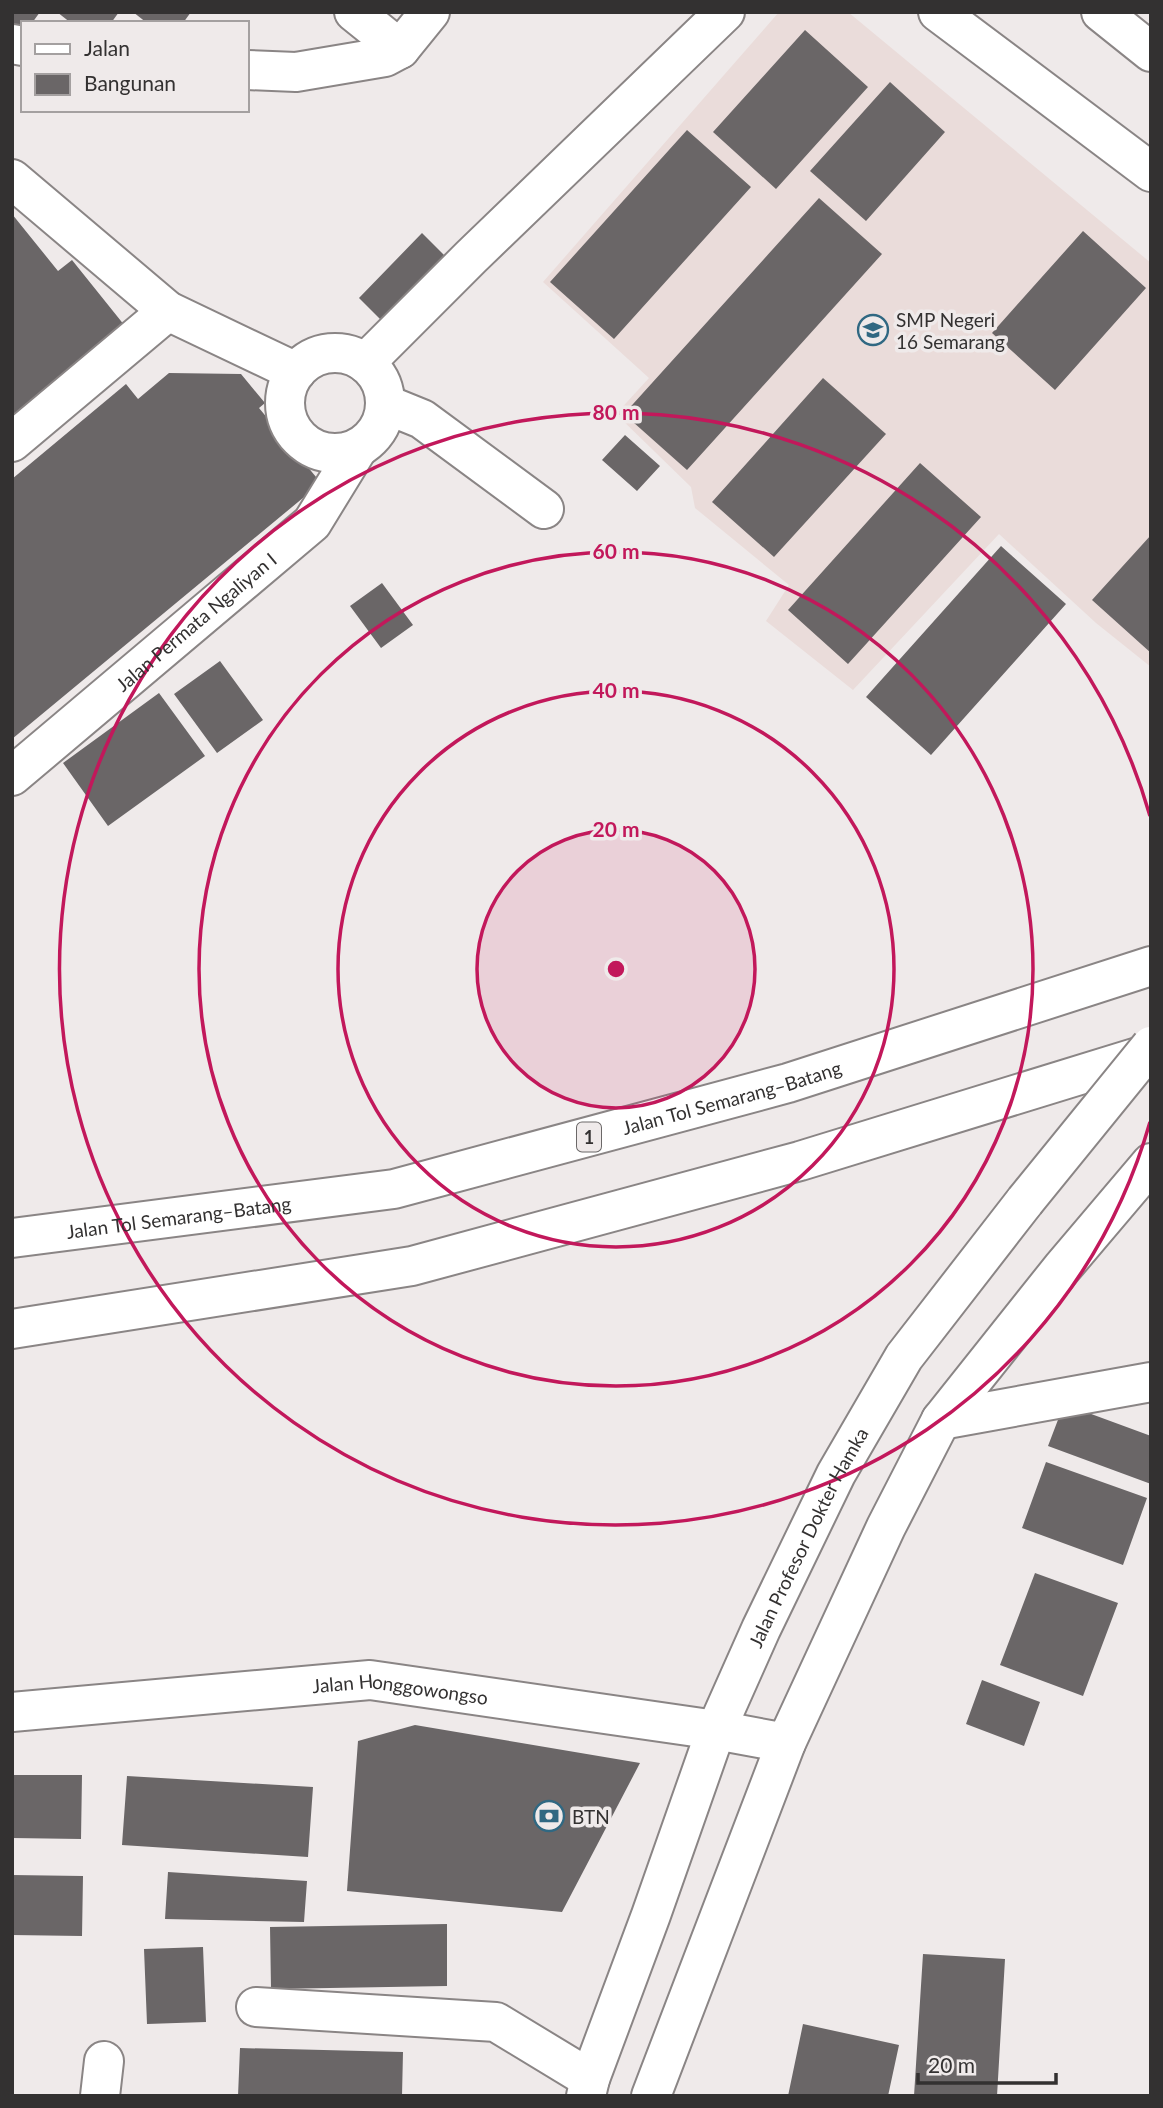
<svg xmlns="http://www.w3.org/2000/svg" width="1163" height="2108" font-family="Lato,sans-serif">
	<rect width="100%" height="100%" fill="#efeaea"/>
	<path fill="#eadcda" d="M779,12H848L1151,263V667L1096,623L999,534L853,690L766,621L789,585L695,508L691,487L616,414L649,378L543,282Z"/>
	<path fill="#6a6667" d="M12,12H40L32,23H23V36L12,28Z
		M57,12H119L111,23H71Z
		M133,12H191L183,23H147Z
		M805,30L868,87L776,189L713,132Z
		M890,82L945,132L866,221L810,171Z
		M687,130L751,187L614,339L550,282Z
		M819,198L882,254L687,470L624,414Z
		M12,214L58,271L72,260L129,331L12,423Z
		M1083,231L1146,288L1055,390L992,333Z
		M422,233L452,263L388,327L359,298Z
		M169,373L241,374L265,403L259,408L321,483L12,739V479L126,384L138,399Z
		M823,378L886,434L774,557L712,502Z
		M625,435L660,466L637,491L602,460Z
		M920,463L981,517L848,664L788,610Z
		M1151,535V653L1092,600Z
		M1001,546L1066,604L931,755L866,697Z
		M382,583L413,625L381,648L350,606Z
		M220,661L263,720L217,753L174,694Z
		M159,693L205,756L108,826L63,763Z
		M1064,1404L1151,1436V1484L1048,1446Z
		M1046,1462L1147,1498L1123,1565L1022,1528Z
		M1035,1573L1118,1603L1083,1696L1000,1665Z
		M982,1680L1040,1702L1024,1746L966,1724Z
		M415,1725L640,1763L562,1912L347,1891L358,1741Z
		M12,1775H82L81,1839L12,1838Z
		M127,1776L313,1787L308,1857L122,1845Z
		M168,1872L307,1881L304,1922L165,1919Z
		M12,1875L83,1876L82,1936L12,1935Z
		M447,1924V1986L271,1989L270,1927Z
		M203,1947L206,2022L147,2024L144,1949Z
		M923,1954L1005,1959L997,2096H914Z
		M803,2024L899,2045L888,2096H788Z
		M240,2048L403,2052L402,2096H238Z"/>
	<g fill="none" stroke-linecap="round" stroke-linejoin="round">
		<g stroke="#8a8585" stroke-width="42">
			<g id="street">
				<path d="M354,12L400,49"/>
				<path d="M938,12L1151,172"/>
				<path d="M1101,12L1151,52"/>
				<path d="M12,44L23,46"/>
				<path d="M247,70L296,72L385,57L400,49L430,12"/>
				<path d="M12,179L168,311L296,372"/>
				<circle cx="335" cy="403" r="50"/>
				<path d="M365,363L471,257L725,12"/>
				<path d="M385,404L422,419L544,509"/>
				<path d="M12,442L168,311"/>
				<path id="s1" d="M12,776L312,523L358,448"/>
				<path d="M941,1420L1151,1382"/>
				<path d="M256,2007L496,2022L590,2079"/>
				<path d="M100,2096L104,2061"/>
			</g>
		</g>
		<g stroke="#8a8585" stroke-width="42">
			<g id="secondary">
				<path id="s2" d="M12,1712L370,1680L716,1730L786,1743"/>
			</g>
		</g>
		<g stroke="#8a8585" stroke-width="42">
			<g id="primary">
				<path id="s3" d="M586,2096L590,2079L651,1915L716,1730L761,1629L836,1474L904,1357L1025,1201"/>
				<path d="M651,2096L786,1743L886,1527L941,1420L1062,1268L1151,1163"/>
			</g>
		</g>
		<g stroke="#8a8585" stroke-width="42">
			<g id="highway">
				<path id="s4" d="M12,1238L394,1189L788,1083L1151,966"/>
				<path d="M12,1329L412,1266L800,1161L1151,1053"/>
			</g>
		</g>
		<use href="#street" stroke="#fff" stroke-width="38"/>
		<use href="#secondary" stroke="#fff" stroke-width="38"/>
		<use href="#primary" stroke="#fff" stroke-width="38"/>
		<use href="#highway" stroke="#fff" stroke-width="38"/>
		<g stroke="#8a8585" stroke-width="42" stroke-linecap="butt">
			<path id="primary-bridge" d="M1025,1201L1151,1046"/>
		</g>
		<use href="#primary-bridge" stroke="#fff" stroke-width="38"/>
	</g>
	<circle cx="616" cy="969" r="139" fill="#c2185b" fill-opacity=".12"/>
	<g fill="none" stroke="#c2185b" stroke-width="3.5">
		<circle cx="616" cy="969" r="139"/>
		<circle cx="616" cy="969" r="278"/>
		<circle cx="616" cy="969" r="417"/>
		<path d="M1150 1122A556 556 0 1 1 1150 816"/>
	</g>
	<defs>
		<g id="school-ring" transform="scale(1.575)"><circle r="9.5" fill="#efeaea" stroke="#306882" stroke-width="1.5"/><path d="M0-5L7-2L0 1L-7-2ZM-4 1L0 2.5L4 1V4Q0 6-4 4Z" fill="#306882"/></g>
		<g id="bank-ring" transform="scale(1.575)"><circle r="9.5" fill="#efeaea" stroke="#306882" stroke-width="1.5"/><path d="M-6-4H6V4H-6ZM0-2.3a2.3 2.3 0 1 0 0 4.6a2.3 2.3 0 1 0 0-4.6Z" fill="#306882"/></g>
	</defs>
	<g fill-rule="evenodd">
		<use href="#school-ring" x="873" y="330"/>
		<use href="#bank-ring" x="549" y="1816"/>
	</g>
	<g text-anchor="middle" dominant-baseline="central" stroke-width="7" stroke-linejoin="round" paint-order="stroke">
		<rect fill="#efeaea" stroke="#6b6868" stroke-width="2" x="577" y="1122.5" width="24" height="29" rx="5"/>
		<g font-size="18" font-weight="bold" fill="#333131">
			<text x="589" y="1137">1</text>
		</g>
		<g font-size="19" fill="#333131" stroke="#efeaea" text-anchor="start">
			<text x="896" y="319">SMP Negeri<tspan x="896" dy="22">16 Semarang</tspan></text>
			<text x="572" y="1816">BTN</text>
		</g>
		<g font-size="19" fill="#333131" stroke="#efeaea">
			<text stroke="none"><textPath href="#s1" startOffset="240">Jalan Permata Ngaliyan I</textPath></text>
			<text stroke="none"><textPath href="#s4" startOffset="735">Jalan Tol Semarang–Batang</textPath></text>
			<text stroke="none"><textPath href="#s4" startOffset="168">Jalan Tol Semarang–Batang</textPath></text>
			<text stroke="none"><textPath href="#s3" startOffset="602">Jalan Profesor Dokter Hamka</textPath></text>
			<text stroke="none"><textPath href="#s2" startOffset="390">Jalan Honggowongso</textPath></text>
		</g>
	</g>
	<circle cx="616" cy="969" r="10" fill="#c2185b" stroke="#efeaea" stroke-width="3.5"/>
	<g font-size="21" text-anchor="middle" font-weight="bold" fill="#c2185b" stroke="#efeaea" stroke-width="7" stroke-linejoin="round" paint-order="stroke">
		<text x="616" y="420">80 m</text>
		<text x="616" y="559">60 m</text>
		<text x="616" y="698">40 m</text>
		<text x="616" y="837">20 m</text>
	</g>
	<rect width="1163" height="2108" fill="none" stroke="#333131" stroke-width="28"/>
	<rect x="21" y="21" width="228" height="91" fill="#efeaea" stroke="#a4a0a0" stroke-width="2"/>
	<rect x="35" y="44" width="35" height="10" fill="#ffffff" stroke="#a4a0a0" stroke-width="2"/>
	<text x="84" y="56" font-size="21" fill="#333131">Jalan</text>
	<rect x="35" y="74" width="35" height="21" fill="#6a6667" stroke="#a4a0a0" stroke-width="2"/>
	<text x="84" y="91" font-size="21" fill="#333131">Bangunan</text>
	<path d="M918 2073v10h138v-10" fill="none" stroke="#333131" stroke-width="3.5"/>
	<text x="928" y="2073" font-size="21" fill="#333131" stroke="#efeaea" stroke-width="5" paint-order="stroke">20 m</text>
</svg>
